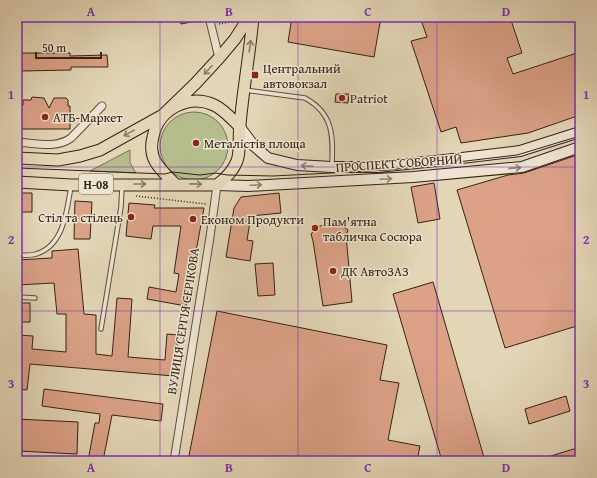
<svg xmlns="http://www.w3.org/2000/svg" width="597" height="478" font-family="'Gentium Book Plus',serif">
	<rect width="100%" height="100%" fill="#e2d6b6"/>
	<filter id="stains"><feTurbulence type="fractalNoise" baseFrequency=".005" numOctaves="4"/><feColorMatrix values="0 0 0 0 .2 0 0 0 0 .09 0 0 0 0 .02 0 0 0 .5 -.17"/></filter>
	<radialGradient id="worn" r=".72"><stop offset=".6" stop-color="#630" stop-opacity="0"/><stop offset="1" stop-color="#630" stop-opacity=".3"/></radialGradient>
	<path fill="#b5bd8d" stroke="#757052" d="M160 146a34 34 0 1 1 68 0a34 34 0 1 1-68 0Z
		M130,150V163L136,173L90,171Z"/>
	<path fill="#dba286" stroke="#352217" d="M179,17H200L201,20L181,24Z
		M292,17H381L374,57L288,42Z
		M420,17H510L522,53L507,58L513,74L580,52V115L528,133L461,143L456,127L441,132L411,41L427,37Z
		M21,53H70V56L107,55L108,67H71V70L21,71Z
		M336,94H349L348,103L335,102Z
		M32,97L44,98L49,108L54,98H66L68,100V106H70V129H21V105H23V100H31Z
		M580,154V325L505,348L457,190L508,175L524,173Z
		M434,183L440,219L418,223L411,187Z
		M17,193H32V212H17Z
		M279,193L281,213L251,216L247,240L253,241L250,261L226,257L234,208L241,197Z
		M75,201L92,202L90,239H74Z
		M129,203L155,205L154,208H204L186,306L147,299L149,287L176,292L179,274L174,273L181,226H153L151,239L126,236Z
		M333,222L340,224L348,230L346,235L352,302L323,306L313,241L311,234L317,227Z
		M78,249L84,314L96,315V354L112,356L117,298L132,299L128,357L165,360L167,334L178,335L174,376L30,364L27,390L17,389V335L33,336L32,349L66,352V314H57L54,283L17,285V260L52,258V251Z
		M273,263L275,295L258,296L255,264Z
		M433,282L485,461H442L393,294Z
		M17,303H30V322H17Z
		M217,311L387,345L380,380L399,383L388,440L420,446L417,461H188Z
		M44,389L163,404L161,421L112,415L103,461H88L95,423H99L100,414L42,406Z
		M566,396L570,411L529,424L525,409Z
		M17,419L78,422L77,454L17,451Z
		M580,447V461H541V459Z"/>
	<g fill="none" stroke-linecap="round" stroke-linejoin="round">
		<g stroke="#604f3f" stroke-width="5.5">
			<path id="lane" d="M245,90L305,98C334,114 333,136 332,166
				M17,255C23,255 30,256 36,254C64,246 67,210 71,186
				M17,297L35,298
				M101,329L121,207L122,187"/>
		</g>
		<g stroke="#604f3f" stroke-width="9">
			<path id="street" d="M209,17L219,58
				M17,142C35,143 56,149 71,138L102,106
				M174,461L210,237L217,185"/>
		</g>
		<g stroke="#352217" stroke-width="12">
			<path id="secondary" d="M239,126L254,146L268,158L297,165L332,167H378L445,160L520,151L580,132
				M217,185L248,186L413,177L522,167L580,147"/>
		</g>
		<g stroke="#352217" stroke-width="13">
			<path id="primary" d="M17,158L58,160L80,156L100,150L163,115L195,84L219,58L235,39L249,17
				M17,182L71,185H217C225,179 233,171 237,161C241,150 238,137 240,125C243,89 250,53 253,17
				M175,184C168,177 160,170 155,161C151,154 151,144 153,137C158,110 188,93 214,105C223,109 232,119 239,126"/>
		</g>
		<path stroke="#352217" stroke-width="1.5" stroke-dasharray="1 2" stroke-linecap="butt" d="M219,24L235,21
			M136,196L206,204"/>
		<use href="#lane" stroke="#ece4d0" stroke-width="3.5"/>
		<use href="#street" stroke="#ece4d0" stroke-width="7"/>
		<use href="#secondary" stroke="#ece4d0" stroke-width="10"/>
		<use href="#primary" stroke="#e2d6b6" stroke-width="11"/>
		<path stroke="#352217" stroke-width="1" d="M17,168L165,174L172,172L200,175L216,173L227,175L273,176L389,170L517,155L580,136"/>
	</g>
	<defs><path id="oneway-shaft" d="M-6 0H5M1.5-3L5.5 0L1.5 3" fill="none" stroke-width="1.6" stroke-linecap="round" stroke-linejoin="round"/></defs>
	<g stroke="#8c7c66">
		<use href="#oneway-shaft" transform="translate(250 46) rotate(-82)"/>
		<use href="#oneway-shaft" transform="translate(208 70) rotate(132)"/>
		<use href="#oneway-shaft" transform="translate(129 133) rotate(151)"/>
		<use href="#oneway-shaft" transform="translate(140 184)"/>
		<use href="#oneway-shaft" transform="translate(196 184) rotate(1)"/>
	</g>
	<g stroke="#908374">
		<use href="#oneway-shaft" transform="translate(307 166) rotate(-177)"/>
		<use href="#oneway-shaft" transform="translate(515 168) rotate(-4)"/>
		<use href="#oneway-shaft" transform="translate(386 179) rotate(-3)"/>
		<use href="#oneway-shaft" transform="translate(256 185) rotate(-3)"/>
	</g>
	<path fill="none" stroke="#7b2cbf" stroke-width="1" stroke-opacity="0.55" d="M160,17V461M298,17V461M437,17V461M17,167H580M17,311H580"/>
	<g fill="#8f2418" stroke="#ece4d0" stroke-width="1.5">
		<rect x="251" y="71" width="8" height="8" rx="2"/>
		<circle cx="342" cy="98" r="4"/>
		<circle cx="45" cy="117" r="4"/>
		<circle cx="196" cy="143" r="4"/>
		<circle cx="131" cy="217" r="4"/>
		<circle cx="193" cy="219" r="4"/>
		<circle cx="315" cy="228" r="4"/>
		<circle cx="333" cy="271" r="4"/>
	</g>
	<g text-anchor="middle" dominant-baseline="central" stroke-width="3" stroke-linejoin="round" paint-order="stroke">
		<rect fill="#ece4d0" stroke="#6c5c4e" stroke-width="1" x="79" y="174" width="34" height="20" rx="3"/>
		<g font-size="12" font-weight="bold" fill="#352217">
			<text x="96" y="184">Н-08</text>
		</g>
		<g font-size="13" fill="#352217" stroke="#ece4d0" text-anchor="start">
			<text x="263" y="68">Центральний<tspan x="263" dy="15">автовокзал</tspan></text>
			<text x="350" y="98">Patriot</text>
			<text x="53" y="117">АТБ-Маркет</text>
			<text x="204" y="143">Металістів площа</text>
			<text x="123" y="217" text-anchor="end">Стіл та стілець</text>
			<text x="201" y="219">Економ Продукти</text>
			<text x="323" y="221">Пам'ятна<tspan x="323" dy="15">табличка Сосюра</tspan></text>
			<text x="341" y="271">ДК АвтоЗАЗ</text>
		</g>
		<g font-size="13" fill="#352217" stroke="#ece4d0">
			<text transform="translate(399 163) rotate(-4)">ПРОСПЕКТ СОБОРНИЙ</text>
			<text transform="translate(183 321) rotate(-81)">ВУЛИЦЯ СЕРГІЯ СЕРІКОВА</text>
		</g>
	</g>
	<rect width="597" height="478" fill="none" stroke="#e2d6b6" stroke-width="44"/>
	<path d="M36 52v6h65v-6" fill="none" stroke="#352217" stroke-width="2"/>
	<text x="42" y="52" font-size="12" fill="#352217" stroke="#ece4d0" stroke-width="3" paint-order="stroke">50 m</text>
	<rect x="22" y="22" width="553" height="434" fill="none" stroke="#7b2cbf" stroke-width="1.5"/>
	<g font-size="13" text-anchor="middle" font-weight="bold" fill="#7b2cbf">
		<text x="91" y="16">A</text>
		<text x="229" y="16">B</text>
		<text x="368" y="16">C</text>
		<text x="506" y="16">D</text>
		<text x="11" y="99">1</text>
		<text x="586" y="99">1</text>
		<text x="11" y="244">2</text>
		<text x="586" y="244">2</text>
		<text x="11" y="388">3</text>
		<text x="586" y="388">3</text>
		<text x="91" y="472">A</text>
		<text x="229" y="472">B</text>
		<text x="368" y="472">C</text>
		<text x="506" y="472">D</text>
	</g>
	<rect width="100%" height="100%" filter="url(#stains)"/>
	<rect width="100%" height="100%" fill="url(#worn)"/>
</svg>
